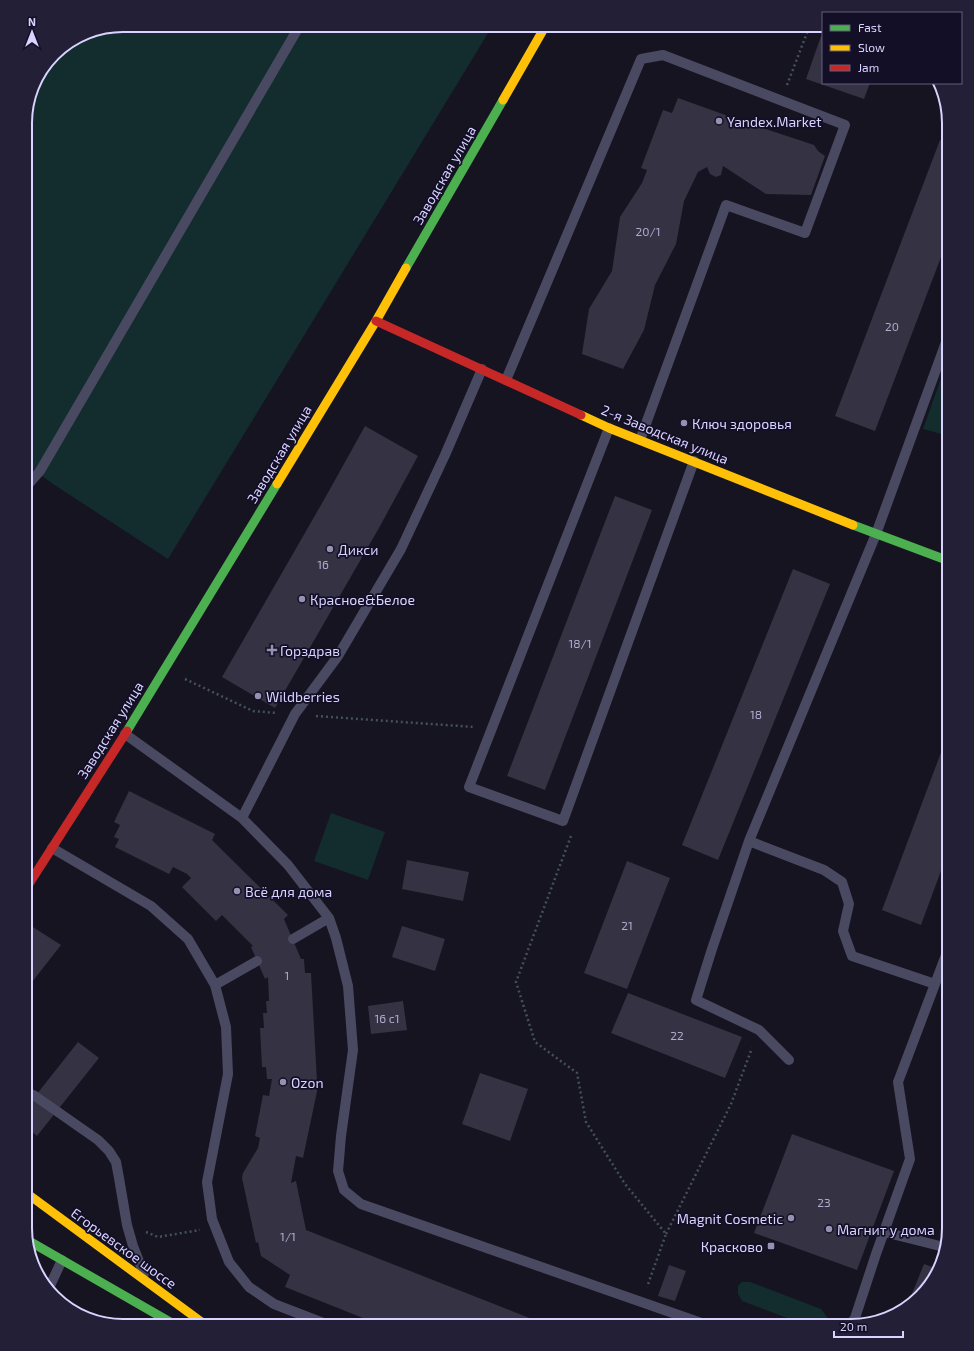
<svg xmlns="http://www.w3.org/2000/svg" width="974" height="1351" font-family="'Exo 2',sans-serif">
	<rect width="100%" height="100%" fill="#161421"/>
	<path fill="#132c2d" d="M123,25H493L168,559L53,484L29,466L25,471V116L35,80L58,49L86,32Z
		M949,356V436L923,429Z
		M331,813L385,832L368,880L314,861Z
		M742,1282H750L821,1309L827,1317V1324L825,1326H808L742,1301L738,1294V1286Z"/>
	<path fill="#343243" d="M821,36L823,37V83H870L864,99L806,79Z
		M678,98L731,117L735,125L747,128L754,125L814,145L818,151L825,156L811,195L766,194L723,166L721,175L716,177L710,174L707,167L698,172L684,201L676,244L655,285L644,330L623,369L582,354L589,309L612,271L620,217L642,183L647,170L641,168L663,110L672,113Z
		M940,140L949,144V236L875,431L835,416Z
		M365,426L418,456L379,528L275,708L222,677L325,498Z
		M615,496L652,510L545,790L507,776Z
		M793,569L830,584L718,860L682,845Z
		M949,731V849L921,925L882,910Z
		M129,791L215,834L212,840L288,915L284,919L301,959H304L305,973H311L317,1081L319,1082L303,1158L296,1156L291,1183L296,1181L306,1230L550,1326H383L285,1287L290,1275L261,1256L258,1242L256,1243L242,1178L243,1173L258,1148L260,1138L255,1136L263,1095L269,1096L272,1079H267L266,1067H262L260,1028H264L263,1013H267L266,1001H269L268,977L265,979L251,947L253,946L222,915L216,921L182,887L191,878L187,874L173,867L169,874L115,847L119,839L114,837L120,825L114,822Z
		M407,860L469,872L463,901L402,889Z
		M627,861L670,878L627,989L584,973Z
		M25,922L61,945L25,991Z
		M402,926L445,939L435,971L392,957Z
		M628,993L742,1037L725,1078L611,1033Z
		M403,1001L407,1030L371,1034L368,1006Z
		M78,1042L99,1058L37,1136L25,1126V1109Z
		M480,1073L528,1089L510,1141L462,1124Z
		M792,1134L894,1171L857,1270L754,1233Z
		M924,1264L938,1269L936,1277L907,1306Z
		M669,1265L686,1271L675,1301L658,1296Z
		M643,1318L662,1326H629L631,1319L641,1323Z"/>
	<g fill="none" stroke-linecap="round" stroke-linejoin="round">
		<path stroke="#44505f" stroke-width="2.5" stroke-dasharray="2 3" stroke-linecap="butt" d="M787,85L810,25
			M185,679L253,711L277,713
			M316,716L474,727
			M571,836L516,982L535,1042L577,1073L586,1122L625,1184L666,1234L647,1287
			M146,1232L158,1237L200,1230
			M666,1234L731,1104L752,1048"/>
		<path stroke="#4a4962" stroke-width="10" d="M506,380L641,59L663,55L845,125L805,233L726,205L640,440
			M609,428L469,787L563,821L694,461
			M25,488L40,471L300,25
			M125,734L242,818L288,865L329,918L336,938L348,986L353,1050L341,1136L338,1171L344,1190L361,1204L710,1326
			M242,818L295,714L338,656L401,549L445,455L482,369
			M749,841L824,870L842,882L849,904L843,931L852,956L935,984
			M52,848L151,906L188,939L215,985L226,1027L228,1074L207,1182L212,1219L229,1262L249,1287L274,1304L331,1326
			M293,939L329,918
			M215,985L257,961
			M789,1060L759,1030L696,1000L712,949L749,841L876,534L949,334
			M25,1091L35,1096L98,1140L109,1151L116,1162L119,1178L127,1225L133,1246L144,1274
			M884,1232L944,1247
			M49,1288L62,1260
			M849,1326L855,1318L876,1254L910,1159L898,1082L949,947"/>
		<path stroke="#4caf50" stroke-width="9" d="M406,268L503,100
			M853,525L949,561
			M127,731L277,484
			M29,1241L177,1326"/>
		<path stroke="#ffc107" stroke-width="9" d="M503,100L546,25
			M581,415L609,428L853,525
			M277,484L376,321L406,268
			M25,1192L207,1326"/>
		<path stroke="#c62828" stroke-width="9" d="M376,321L581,415
			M25,890L127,731"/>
	</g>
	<g fill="#9591b1" stroke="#130f26" stroke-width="1.5">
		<circle cx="719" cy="121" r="4"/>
		<circle cx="684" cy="423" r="4"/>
		<circle cx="330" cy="549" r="4"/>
		<circle cx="302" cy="599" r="4"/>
		<path d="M270 644h4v4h4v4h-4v4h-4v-4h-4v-4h4z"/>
		<circle cx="258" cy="696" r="4"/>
		<circle cx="237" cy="891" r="4"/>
		<circle cx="283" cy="1082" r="4"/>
		<circle cx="791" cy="1218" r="4"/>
		<circle cx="829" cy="1229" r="4"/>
		<rect x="767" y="1242" width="8" height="8" rx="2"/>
	</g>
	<g text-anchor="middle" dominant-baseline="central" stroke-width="3.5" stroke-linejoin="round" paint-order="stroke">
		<g font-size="12" fill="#b0acd0">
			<text x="648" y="231">20/1</text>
			<text x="892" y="326">20</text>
			<text x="323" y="564">16</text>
			<text x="580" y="643">18/1</text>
			<text x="756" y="714">18</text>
			<text x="627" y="925">21</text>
			<text x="287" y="975">1</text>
			<text x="387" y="1018">16 с1</text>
			<text x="677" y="1035">22</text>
			<text x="824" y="1202">23</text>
			<text x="288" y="1236">1/1</text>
		</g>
		<g font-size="14" fill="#d9d4ff" stroke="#130f26" text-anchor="start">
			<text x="727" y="121">Yandex.Market</text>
			<text x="692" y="423">Ключ здоровья</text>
			<text x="338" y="549">Дикси</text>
			<text x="310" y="599">Красное&amp;Белое</text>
			<text x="280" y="650">Горздрав</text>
			<text x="266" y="696">Wildberries</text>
			<text x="245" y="891">Всё для дома</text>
			<text x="291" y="1082">Ozon</text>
			<text x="783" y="1218" text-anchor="end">Magnit Cosmetic</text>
			<text x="837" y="1229">Магнит у дома</text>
			<text x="763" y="1246" text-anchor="end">Красково</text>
		</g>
		<g font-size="14" fill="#d9d4ff" stroke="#130f26">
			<text transform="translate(444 175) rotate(-60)">Заводская улица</text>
			<text transform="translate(665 434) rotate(22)">2-я Заводская улица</text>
			<text transform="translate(279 454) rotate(-59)">Заводская улица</text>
			<text transform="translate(110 730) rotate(-58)">Заводская улица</text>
			<text transform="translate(124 1248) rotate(36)">Егорьевское шоссе</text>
		</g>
	</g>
	<path d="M0 0H974V1351H0ZM123 32H851A91 91 0 0 1 942 123V1228A91 91 0 0 1 851 1319H123A91 91 0 0 1 32 1228V123A91 91 0 0 1 123 32Z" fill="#231f37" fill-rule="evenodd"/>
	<path fill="none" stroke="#d9d4ff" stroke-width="2" d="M123 32H851A91 91 0 0 1 942 123V1228A91 91 0 0 1 851 1319H123A91 91 0 0 1 32 1228V123A91 91 0 0 1 123 32Z"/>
	<rect x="822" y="12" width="140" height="72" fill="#130f26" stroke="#625e7d"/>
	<rect x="830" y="25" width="20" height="6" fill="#4caf50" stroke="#625e7d"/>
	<text x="858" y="32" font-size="12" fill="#d9d4ff">Fast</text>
	<rect x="830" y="45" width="20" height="6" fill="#ffc107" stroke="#625e7d"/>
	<text x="858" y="52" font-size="12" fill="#d9d4ff">Slow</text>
	<rect x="830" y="65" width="20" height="6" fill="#c62828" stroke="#625e7d"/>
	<text x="858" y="72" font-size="12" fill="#d9d4ff">Jam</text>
	<g transform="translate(32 32)" stroke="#130f26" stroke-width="3" paint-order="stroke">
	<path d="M0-3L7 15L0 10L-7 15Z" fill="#d9d4ff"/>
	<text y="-6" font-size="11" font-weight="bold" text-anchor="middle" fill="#d9d4ff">N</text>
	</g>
	<path d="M834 1331v6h69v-6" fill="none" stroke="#d9d4ff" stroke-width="2"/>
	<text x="840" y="1331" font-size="12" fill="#d9d4ff" stroke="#130f26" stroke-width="3" paint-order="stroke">20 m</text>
</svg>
